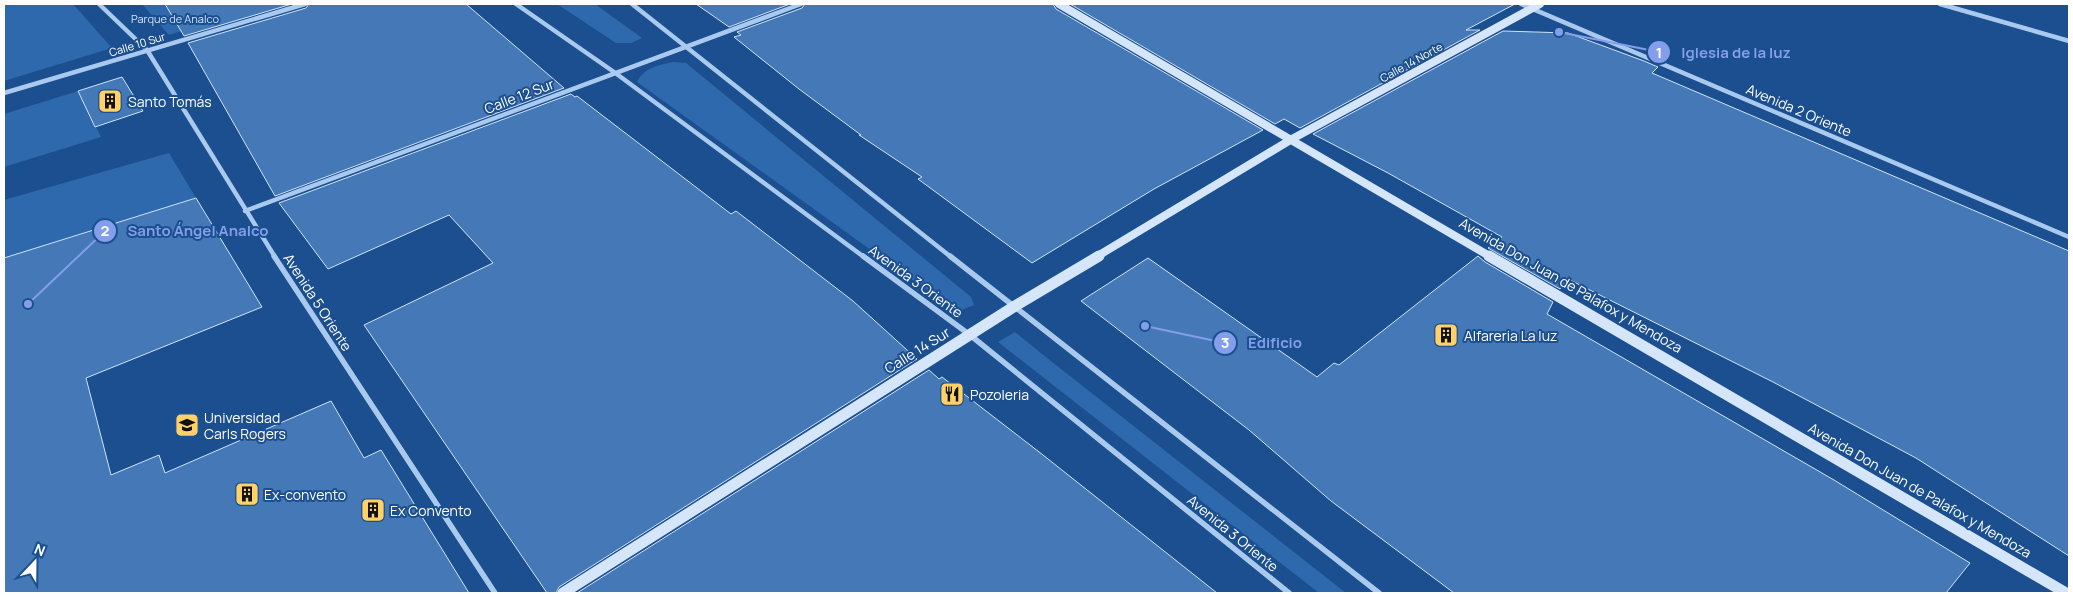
<svg xmlns="http://www.w3.org/2000/svg" width="2073" height="597" font-family="Manrope,sans-serif">
	<rect width="100%" height="100%" fill="#1b4f8f"/>
	<path fill="#2e69ad" d="M4,4H73L112,48L4,81Z
		M142,4H270L169,35Z
		M557,4H595L642,38L631,43H616Z
		M673,62L686,63L971,297L974,305L959,311L953,309L637,82C644,68 658,65 673,62Z
		M78,91L101,137L4,167V114Z
		M169,153L196,198L4,258V200Z
		M1015,332L1042,354L1346,593H1319L998,342Z"/>
	<path fill="#4478b7" stroke="#cfe3fa" d="M165,4H292L184,36Z
		M309,4H466L564,88L275,196L188,43L306,8Z
		M696,4H790L729,27Z
		M805,4H1053L1056,9L1263,130L1154,189L1032,263L918,179L922,177L859,135H861L799,89L734,37L741,35L737,32L802,8Z
		M1070,4H1515L1466,30H1480L1300,128L1284,119L1275,124Z
		M1503,31L1568,33L1644,61L1658,67L1652,73L2069,251V556L1916,458L1773,382L1566,278L1560,289L1488,248L1502,237L1388,173L1313,134Z
		M122,77L143,111L95,127L78,91Z
		M571,94L575,97L577,96L731,214L736,211L853,301L917,359L559,587L556,593H547L364,325L493,263L449,215L328,269L279,203Z
		M196,198L262,307L86,378L111,475L159,455L165,473L331,401L364,458L381,450L469,593H4V258Z
		M1478,256L1485,262L1553,302L1547,314L1834,480L1970,563L1946,593H1454L1331,501L1249,430L1081,301L1148,258L1317,377L1334,363L1339,365Z
		M929,370L939,379L942,377L1043,455L1217,593H577Z"/>
	<g fill="none" stroke-linecap="round" stroke-linejoin="round">
		<path stroke="#a9c9ee" stroke-width="4.5" d="M99,4L147,50L275,257
			M516,4L614,72L864,257
			M632,4L951,257
			M1521,4L2069,237
			M1940,4L2069,41
			M4,93L305,4
			M245,211L801,4"/>
		<path stroke="#a9c9ee" stroke-width="5.5" d="M274,256L495,593
			M863,256L970,335L1289,593
			M950,256L1379,593"/>
		<path stroke="#d6e6fa" stroke-width="8" d="M1059,4L1491,257
			M1096,257L1292,139L1540,4"/>
		<path stroke="#d6e6fa" stroke-width="11" d="M1489,256L2066,593
			M563,593L1015,306L1099,256"/>
	</g>
	<defs>
		<g id="building-square" transform="scale(1.25)"><rect x="-9" y="-9" width="18" height="18" rx="4" fill="#ffd166" stroke="#1b4f8f"/><path d="M-4-6H4V6H1V3H-1V6H-4ZM-2.5-4.3h1.7v1.8h-1.7ZM.8-4.3h1.7v1.8H.8ZM-2.5-1h1.7V.8h-1.7ZM.8-1h1.7V.8H.8Z" fill="#111"/></g>
		<g id="restaurant-square" transform="scale(1.25)"><rect x="-9" y="-9" width="18" height="18" rx="4" fill="#ffd166" stroke="#1b4f8f"/><path d="M-5-6h1v4h1v-4h1v4h1v-4h1v5L-1.5 .5V6h-2V.5L-5-1ZM5-6V6H3V1.5H1.5Q1.5-4 5-6Z" fill="#111"/></g>
		<g id="university-square" transform="scale(1.25)"><rect x="-9" y="-9" width="18" height="18" rx="4" fill="#ffd166" stroke="#1b4f8f"/><path d="M0-5L7-2L0 1L-7-2ZM-4 1L0 2.5L4 1V4Q0 6-4 4Z" fill="#111"/></g>
	</defs>
	<g fill-rule="evenodd">
		<use href="#building-square" x="110" y="101"/>
		<use href="#building-square" x="1446" y="335"/>
		<use href="#restaurant-square" x="952" y="394"/>
		<use href="#university-square" x="187" y="425"/>
		<use href="#building-square" x="247" y="494"/>
		<use href="#building-square" x="373" y="510"/>
	</g>
	<g text-anchor="middle" dominant-baseline="central" stroke-width="4" stroke-linejoin="round" paint-order="stroke">
		<g font-size="11" fill="#cfe3fa" stroke="#1b4f8f">
			<text x="175" y="18">Parque de Analco</text>
		</g>
		<g font-size="11" fill="#fff" stroke="#1b4f8f">
			<text transform="translate(137 44) rotate(-17)">Calle 10 Sur</text>
			<text transform="translate(1411 62) rotate(-29)">Calle 14 Norte</text>
		</g>
		<g font-size="14" fill="#fff" stroke="#1b4f8f">
			<text transform="translate(519 96) rotate(-21)">Calle 12 Sur</text>
			<text transform="translate(1799 110) rotate(23)">Avenida 2 Oriente</text>
			<text transform="translate(916 281) rotate(36)">Avenida 3 Oriente</text>
			<text transform="translate(1571 285) rotate(30)">Avenida Don Juan de Palafox y Mendoza</text>
			<text transform="translate(318 302) rotate(57)">Avenida 5 Oriente</text>
			<text transform="translate(917 350) rotate(-32)">Calle 14 Sur</text>
			<text transform="translate(1920 490) rotate(30)">Avenida Don Juan de Palafox y Mendoza</text>
			<text transform="translate(1233 533) rotate(39)">Avenida 3 Oriente</text>
		</g>
		<g font-size="14" fill="#fff" stroke="#1b4f8f" text-anchor="start">
			<text x="128" y="101">Santo Tomás</text>
			<text x="1464" y="335">Alfareria La luz</text>
			<text x="970" y="394">Pozoleria</text>
			<text x="204" y="417">Universidad<tspan x="204" dy="16">Carls Rogers</tspan></text>
			<text x="264" y="494">Ex-convento</text>
			<text x="390" y="510">Ex Convento</text>
		</g>
	</g>
	<path fill="none" stroke="#839eea" stroke-width="2" d="M1559 32L1659 52M28 304L105 231M1145 326L1225 343"/>
	<g fill="#839eea" stroke="#1b4f8f" stroke-width="2">
		<circle cx="1559" cy="32" r="5"/>
		<circle cx="28" cy="304" r="5"/>
		<circle cx="1145" cy="326" r="5"/>
		<circle cx="1659" cy="52" r="12"/>
		<circle cx="105" cy="231" r="12"/>
		<circle cx="1225" cy="343" r="12"/>
	</g>
	<g font-size="15" text-anchor="middle" font-weight="bold" fill="#fff">
		<text x="1659" y="58">1</text>
		<text x="105" y="236">2</text>
		<text x="1225" y="348">3</text>
	</g>
	<g font-size="15" text-anchor="middle" font-weight="bold" fill="#839eea" stroke="#1b4f8f" stroke-width="4" stroke-linejoin="round" paint-order="stroke">
		<text x="1736" y="58">Iglesia de la luz</text>
		<text x="198" y="236">Santo Ángel Analco</text>
		<text x="1275" y="348">Edificio</text>
	</g>
	<rect width="2073" height="597" fill="none" stroke="#ffffff" stroke-width="10"/>
	<g transform="translate(35 562) rotate(22)" stroke="#1b4f8f" stroke-width="4" paint-order="stroke">
	<path d="M0-4L9 19L0 12L-9 19Z" fill="#ffffff"/>
	<text y="-8" font-size="14" font-weight="bold" text-anchor="middle" fill="#ffffff">N</text>
	</g>
</svg>
